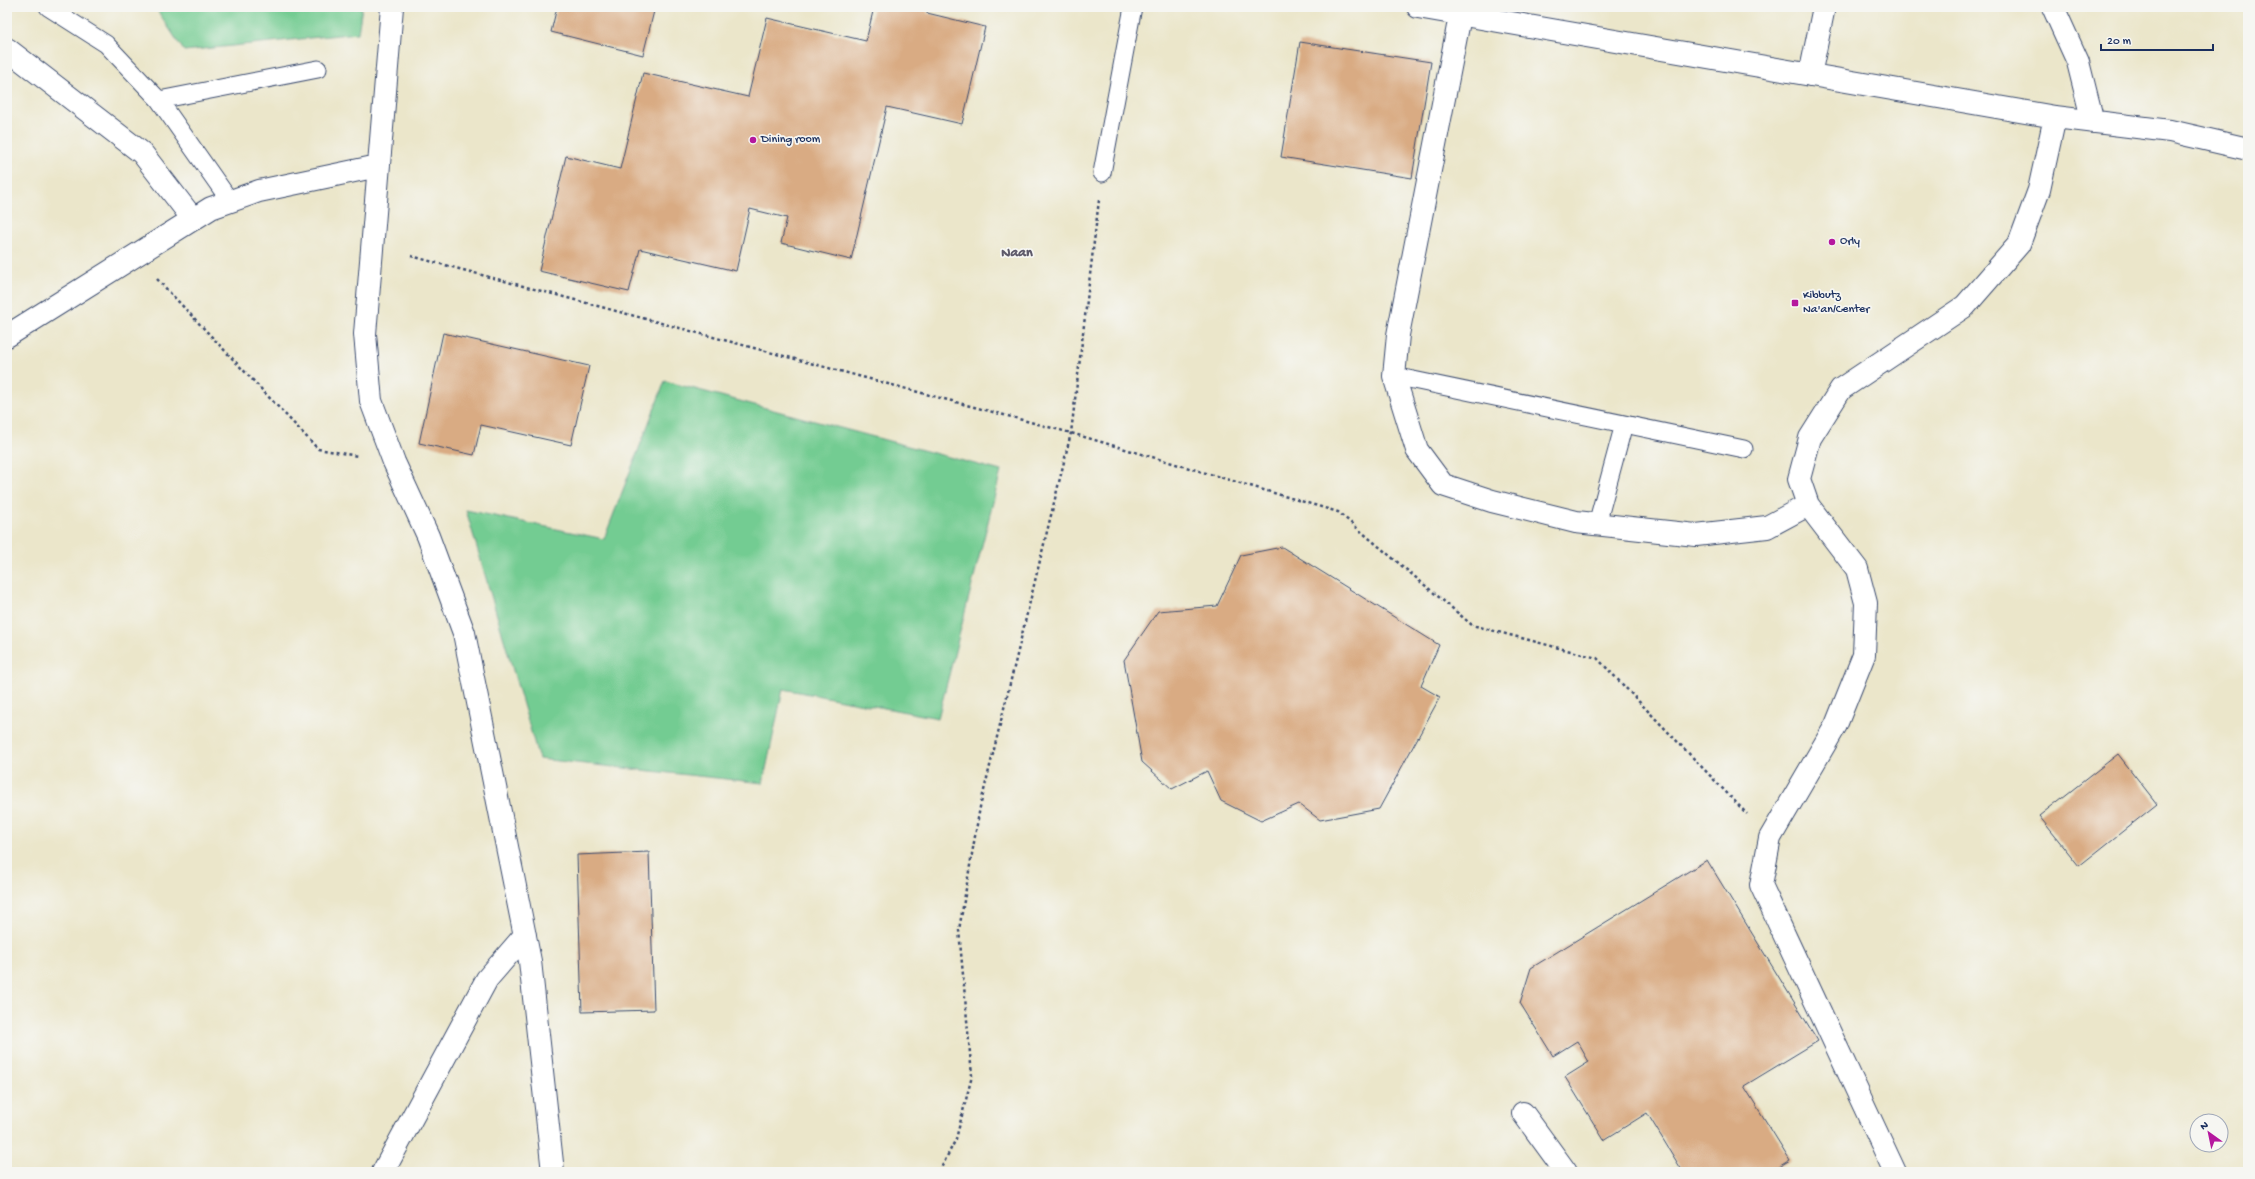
<svg xmlns="http://www.w3.org/2000/svg" width="2255" height="1179" font-family="'Gochi Hand',sans-serif">
	<rect width="100%" height="100%" fill="#f6f6f2"/>
	<filter id="ink" filterUnits="userSpaceOnUse"><feTurbulence type="fractalNoise" baseFrequency=".025" numOctaves="2"/><feDisplacementMap in="SourceGraphic" scale="8" xChannelSelector="R" yChannelSelector="G"/><feConvolveMatrix kernelMatrix="1 2 1 2 8 2 1 2 1" color-interpolation-filters="sRGB"/></filter>
	<filter id="wash" filterUnits="userSpaceOnUse"><feTurbulence type="fractalNoise" baseFrequency=".012" numOctaves="4" result="noise"/><feDisplacementMap in="SourceGraphic" scale="16" xChannelSelector="R" yChannelSelector="G"/><feGaussianBlur stdDeviation="0.9" result="paint"/><feColorMatrix in="noise" values="0 0 0 0 0 0 0 0 0 0 0 0 0 0 0 0 0 1.4 0 .05"/><feComposite in="paint" operator="in"/></filter>
	<g filter="url(#wash)">
		<rect width="100%" height="100%" fill="#ebe6ca"/>
		<path fill="#73cc92" stroke="#477e78" d="M155,7H362L358,33L184,51Z
			M665,381L1001,471L938,718L783,689L763,783L539,759L466,510L604,539Z"/>
		<g id="blocks">
			<path fill="#d9ab83" d="M557,7H655L643,55L551,32Z
				M874,7H928L927,13L985,27L962,124L887,107L851,260L781,243L787,218L750,209L736,271L640,249L629,292L539,271L566,156L620,169L643,73L748,97L767,18L866,41Z
				M1300,42L1431,62L1412,178L1281,157Z
				M443,333L589,366L571,445L481,425L474,455L419,443Z
				M1282,547L1439,645L1421,686L1440,697L1379,809L1320,820L1299,804L1261,821L1221,801L1207,771L1172,789L1142,762L1124,660L1158,611L1217,606L1241,555Z
				M2118,754L2157,804L2079,866L2039,816Z
				M649,852L654,1010L582,1012L577,855Z
				M1707,860L1818,1041L1744,1086L1790,1160L1770,1172H1683L1647,1113L1604,1140L1565,1077L1589,1062L1577,1041L1553,1056L1520,1003L1531,968Z"/>
		</g>
	</g>
	<g filter="url(#ink)">
		<use href="#blocks" fill-opacity="0" stroke="#3a4a6e" stroke-width="1"/>
		<g fill="none" stroke-linecap="round" stroke-linejoin="round">
			<g stroke="#3a4a6e" stroke-width="19">
				<path id="lane" d="M48,7L106,44L159,100L230,201
					M159,100L318,69
					M1102,173L1133,7
					M1394,376L1744,449
					M1597,524L1624,424"/>
			</g>
			<g stroke="#3a4a6e" stroke-width="24">
				<path id="street" d="M392,7L365,334L371,401L394,462L428,536L464,633L530,961L553,1172
					M1418,7L2055,117L2170,131L2248,149
					M2053,7L2078,62L2093,122
					M1460,16L1398,335L1394,376L1417,450L1443,485L1492,501L1576,522L1696,535L1767,527L1808,505
					M7,49L142,153L193,219
					M1810,75L1824,7
					M7,336L211,208L259,191L378,166
					M1523,1113L1566,1172
					M383,1172L487,979L525,935
					M1895,1172L1761,885L1770,838L1836,725L1864,655L1866,603L1857,569L1808,505L1799,479L1810,438L1841,389L1965,306L2019,244L2039,190L2055,117"/>
			</g>
			<path stroke="#3a4a6e" stroke-width="2.5" stroke-dasharray="3 3" stroke-linecap="butt" d="M411,256L1071,433L1338,512L1472,625L1597,658L1747,814
				M157,279L318,449L358,456
				M939,1172L956,1139L972,1076L959,930L980,807L1071,433L1099,200"/>
			<use href="#lane" stroke="#fff" stroke-width="17"/>
			<use href="#street" stroke="#fff" stroke-width="22"/>
		</g>
	</g>
	<g fill="#b5179e" stroke="#f6f6f2" stroke-width="1.5">
		<circle cx="753" cy="140" r="4"/>
		<circle cx="1832" cy="242" r="4"/>
		<rect x="1791" y="299" width="8" height="8" rx="2"/>
	</g>
	<g text-anchor="middle" dominant-baseline="central" stroke-width="3.5" stroke-linejoin="round" paint-order="stroke">
		<g font-size="12" fill="#1b2f5e" stroke="#f6f6f2" text-anchor="start">
			<text x="761" y="140">Dining room</text>
			<text x="1840" y="242">Orly</text>
			<text x="1803" y="296">Kibbutz<tspan x="1803" dy="14">Na'an/Center</tspan></text>
		</g>
		<g font-size="14" font-weight="bold" fill="#5e5a6b" stroke="#f6f6f2">
			<text x="1017" y="253">Naan</text>
		</g>
	</g>
	<rect width="2255" height="1179" fill="none" stroke="#f6f6f2" stroke-width="24"/>
	<g transform="translate(2209 1133) rotate(327)"><circle r="19" fill="#f6f6f2" stroke="#9ea6b7"/>
	<path d="M0-3L7 15L0 10L-7 15Z" fill="#b5179e"/>
	<text y="-6" font-size="11" font-weight="bold" text-anchor="middle" fill="#1b2f5e">N</text>
	</g>
	<path d="M2101 44v6h112v-6" fill="none" stroke="#1b2f5e" stroke-width="2"/>
	<text x="2107" y="44" font-size="12" fill="#1b2f5e" stroke="#f6f6f2" stroke-width="3" paint-order="stroke">20 m</text>
</svg>
